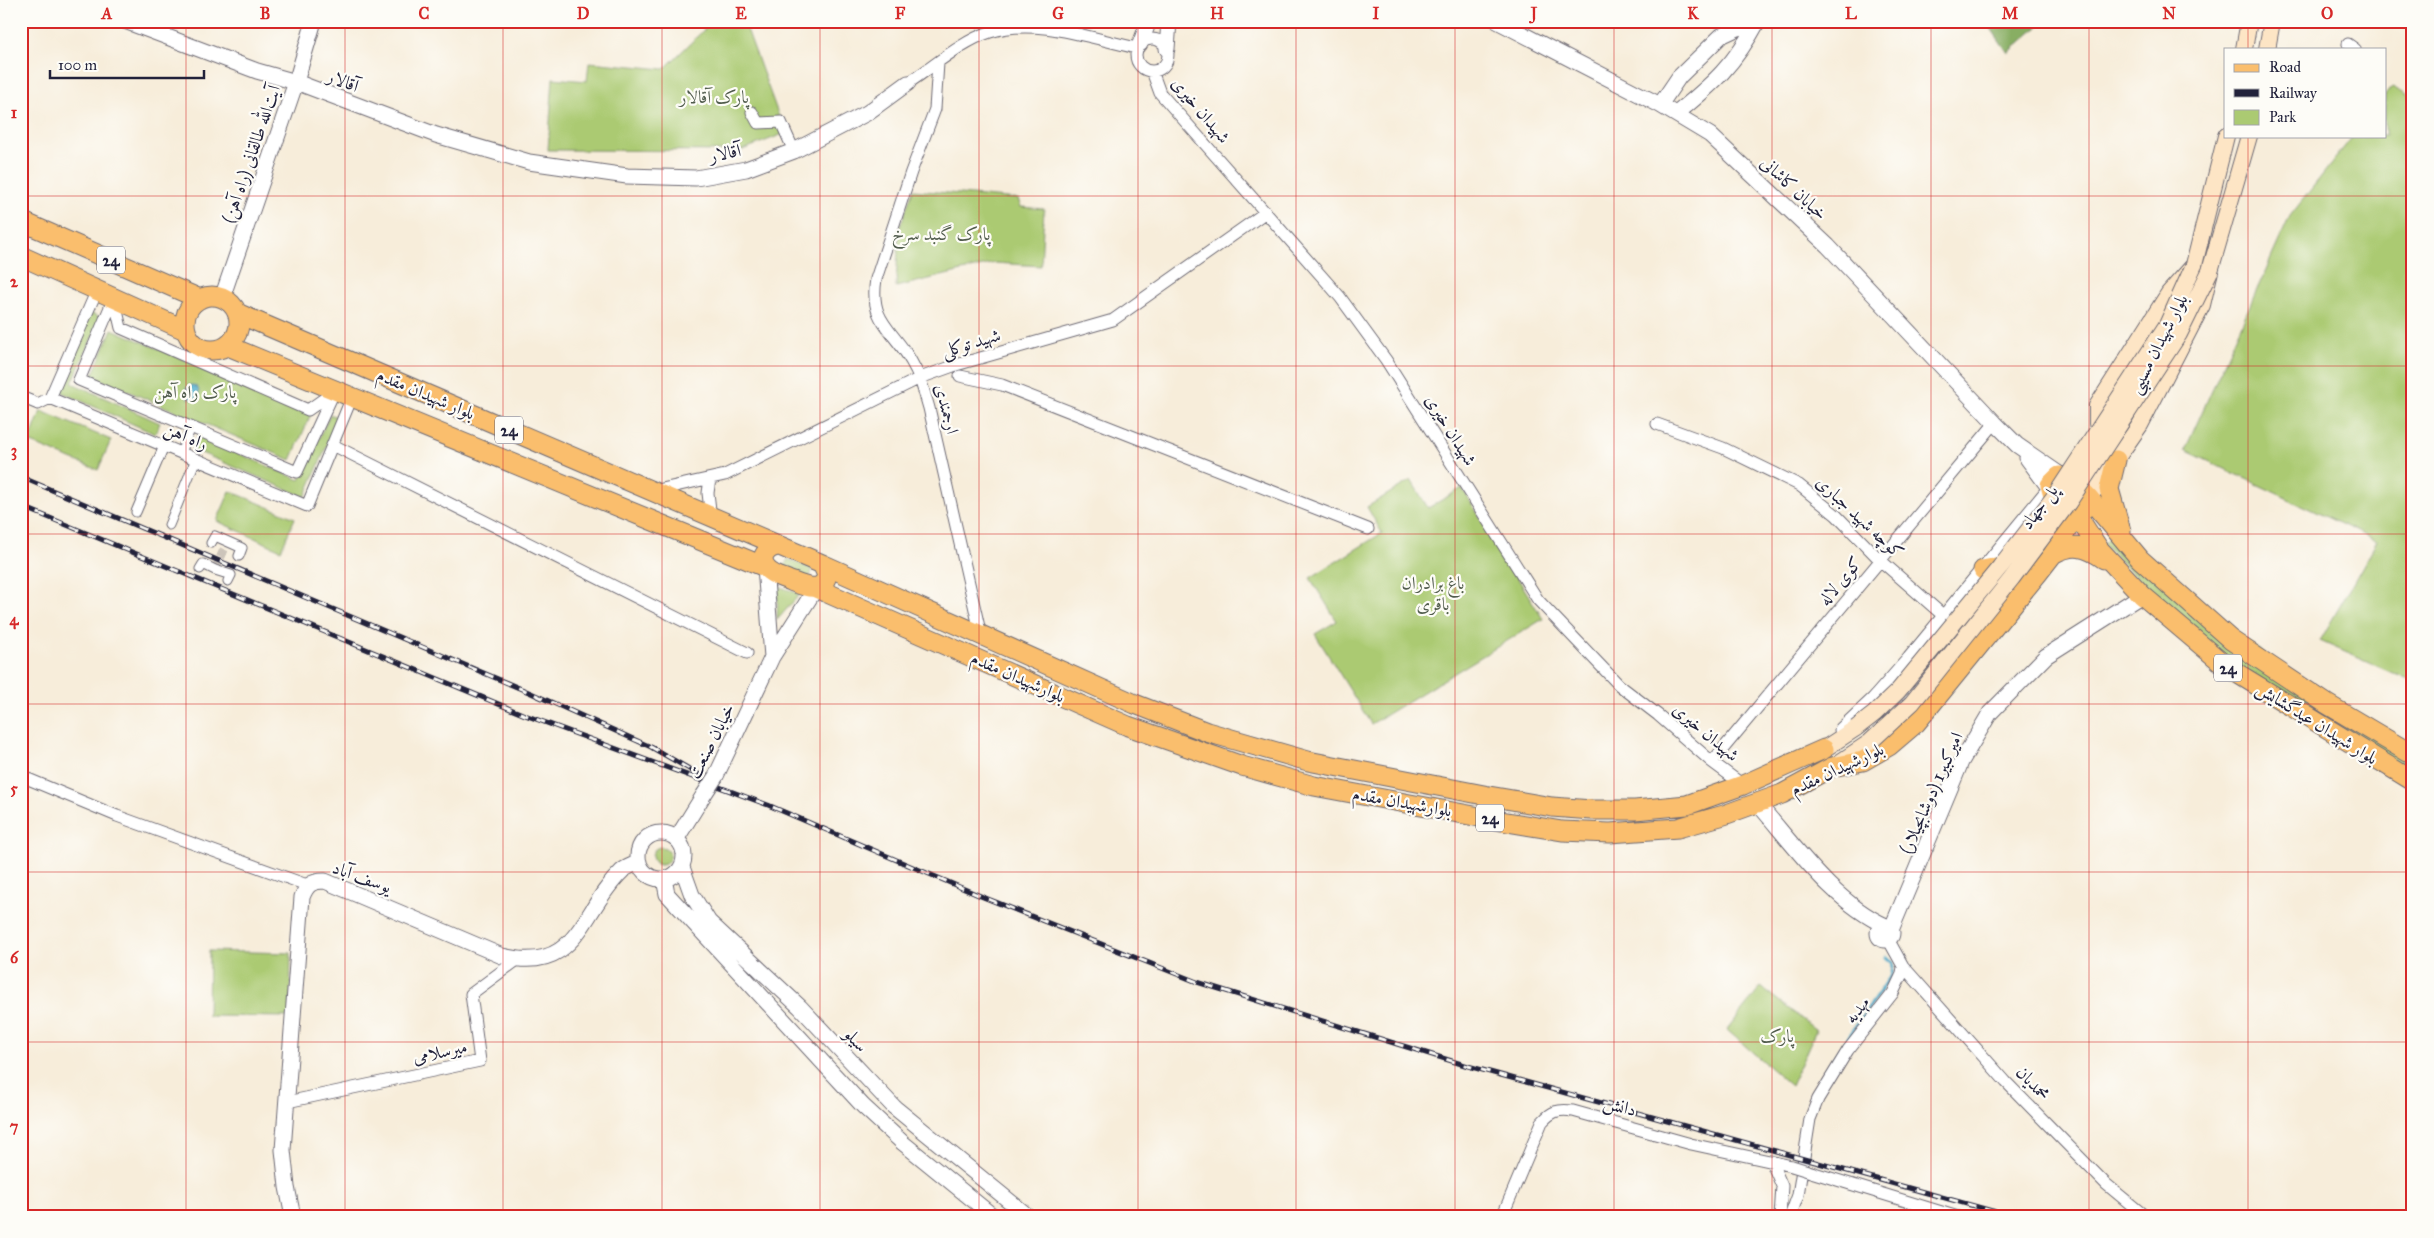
<svg xmlns="http://www.w3.org/2000/svg" width="2434" height="1238" font-family="'IM FELL Great Primer',Amiri,serif">
	<rect width="100%" height="100%" fill="#fdfcf7"/>
	<filter id="ink" filterUnits="userSpaceOnUse"><feTurbulence type="fractalNoise" baseFrequency=".02" numOctaves="2"/><feDisplacementMap in="SourceGraphic" scale="10" xChannelSelector="R" yChannelSelector="G"/><feConvolveMatrix kernelMatrix="1 2 1 2 8 2 1 2 1" color-interpolation-filters="sRGB"/></filter>
	<filter id="wash" filterUnits="userSpaceOnUse"><feTurbulence type="fractalNoise" baseFrequency=".0096" numOctaves="4" result="noise"/><feDisplacementMap in="SourceGraphic" scale="20" xChannelSelector="R" yChannelSelector="G"/><feGaussianBlur stdDeviation="1.12" result="paint"/><feColorMatrix in="noise" values="0 0 0 0 0 0 0 0 0 0 0 0 0 0 0 0 0 1.4 0 .05"/><feComposite in="paint" operator="in"/></filter>
	<g filter="url(#wash)">
		<rect width="100%" height="100%" fill="#f7edda"/>
		<path fill="#abca72" stroke="#667656" d="M713,21H744L781,122L791,131L740,151L548,150L553,78L587,81L589,62L664,69Z
			M2392,87L2413,98V682L2320,641L2377,541L2185,450L2290,216L2353,136H2385V95Z
			M913,190L1018,199L1021,207L1044,209L1041,266L995,263L896,287L899,229Z
			M91,313L101,318L72,383L160,423L155,434L57,390Z
			M112,329L311,414L291,460L92,376Z
			M41,411L111,440L98,470L29,442Z
			M330,414L339,418L305,497L192,449L198,436L300,480Z
			M1411,480L1428,508L1462,488L1543,619L1371,724L1315,634L1337,621L1310,578L1382,533L1367,507Z
			M230,491L295,518L281,550L217,521Z
			M2112,536L2142,567L2413,759V775L2229,660L2167,607L2103,544Z
			M788,559L812,569L811,575L807,578L783,568Z
			M778,586L800,594L777,620Z
			M652 856a9 9 0 1 1 18 0a9 9 0 1 1-18 0Z
			M209,951L291,953L290,1017L208,1016Z
			M1761,987L1816,1030L1791,1086L1727,1030Z"/>
		<path fill="#88ae64" stroke="#556850" d="M1992,21H2045L2008,53L1990,27Z"/>
		<path fill="#4caacb" stroke="#376683" d="M185 392a7 7 0 1 1 14 0a7 7 0 1 1-14 0Z"/>
		<g fill="none" stroke-linecap="round" stroke-linejoin="round">
			<path stroke="#4caacb" stroke-width="3" d="M1809,1108L1826,1070L1892,974L1893,963L1886,957"/>
		</g>
	</g>
	<g filter="url(#ink)">
		<g fill="none" stroke-linecap="round" stroke-linejoin="round">
			<path stroke="#ccc4ba" stroke-width="9" stroke-dasharray="9 4.5" stroke-linecap="butt" d="M215,570L227,543"/>
			<g stroke="#6d6973" stroke-width="11">
				<path id="pedestrian" d="M181,453L191,427
					M136,512L164,446
					M169,525L196,459
					M211,543L215,536L242,548L239,556
					M200,569L203,564L215,570L231,575L228,581"/>
			</g>
			<g stroke="#6d6973" stroke-width="13">
				<path id="minor" d="M1136 55a16 16 0 1 1 32 0a16 16 0 1 1-32 0Z
					M2348,44L2355,49
					M938,63L935,109L911,172L876,279C869,322 893,329 911,361C920,376 924,391 929,408L979,627L976,632
					M1152,71L1160,93L1340,297L1386,360L1538,600L1619,685L1658,715L1712,762L1743,785
					M908,83C933,67 962,41 990,32C1035,17 1093,39 1137,48
					M752,112L758,123L781,122L794,151
					M97,290L50,398L307,506L352,397
					M114,298L79,380L297,472L335,390
					M114,298L121,328L308,410L335,391
					M960,376L1002,385L1368,529
					M21,397L38,404L50,398
					M1657,424L1723,448L1799,485L1836,515L1880,560L1945,617
					M333,445L747,653
					M710,479L708,493L711,518
					M653,491L725,475L920,378L956,365L1113,320L1266,212
					M1712,762L1995,423
					M21,776L117,816L307,885
					M1903,966L2006,1082L2106,1184L2146,1217
					M287,1102L480,1061L471,994L517,960
					M1771,1161L1782,1186L1780,1217
					M1811,1172L1958,1217
					M1502,1217L1542,1122C1552,1111 1558,1109 1573,1111L1691,1144L1792,1166
					M1790,1217L1798,1195L1810,1119L1818,1099L1848,1050L1893,993L1902,974L1903,966L1888,939"/>
			</g>
			<g stroke="#6d6973" stroke-width="17">
				<path id="tertiary" d="M125,21L257,71L296,82L436,135L529,162L627,176L696,178L746,169L794,151L867,113L908,83
					M1497,21L1660,105L1710,135L1828,246L1995,423L2017,445L2062,476
					M1140,44L1149,21
					M1167,49L1169,21
					M1660,105L1679,77L1721,36L1753,21
					M1676,114C1713,84 1735,64 1758,21
					M222,298L296,82L314,21
					M765,567L772,657L816,588
					M1842,730L1874,700L1910,659L2050,489L2027,458
					M716,776L772,657
					M1758,804C1795,846 1833,902 1886,926
					M638 856a23 23 0 1 1 46 0a23 23 0 1 1-46 0Z
					M677,838L703,796
					M682,867L692,895L709,922L800,1007L894,1107L1029,1217
					M664,879L667,894L863,1106L903,1143L994,1217
					M1878 933a7 7 0 1 1 14 0a7 7 0 1 1-14 0Z
					M1891,930L1961,762L1990,713L2046,656L2142,595
					M293,1217L287,1187L283,1150L302,897C307,885 311,881 325,881L502,956C579,975 580,911 622,871C626,867 634,865 639,862"/>
			</g>
			<g stroke="#6d6973" stroke-width="18">
				<path id="secondary" d="M2244,49L2249,21
					M2267,49L2272,21
					M2107,435L2097,424V406L2169,293L2194,265L2226,136
					M2089,498L2140,425L2202,305L2210,271L2249,136
					M1824,749L1856,728
					M1836,765L1869,743"/>
			</g>
			<g stroke="#6d6973" stroke-width="21">
				<path id="primary" d="M21,221L200,299
					M21,256L185,330
					M185 323a27 27 0 1 1 54 0a27 27 0 1 1-54 0Z
					M237,313L780,546
					M228,346L765,567
					M2116,460L2109,489L2121,531
					M2059,476L2070,479L2089,498L2084,509L2076,514L2053,496L2050,485Z
					M2089,498L2140,559L2231,640L2327,704L2413,755
					M780,546L822,564L827,575C822,596 801,585 788,580C781,577 772,575 767,569C757,558 768,546 780,546Z
					M2053,554C2073,543 2086,546 2104,559
					M822,564L1135,704L1207,732L1308,761L1489,796L1552,807L1592,810H1635L1687,805L1743,785L1824,749
					M1983,570C1995,567 2002,567 2013,572
					M816,588L1128,726L1242,766L1314,786L1501,821L1562,831L1610,833L1678,828L1724,815L1782,794L1832,767L1863,761L1889,746L1916,723L2039,572L2053,554L2076,514L2099,549L2142,595L2227,667L2413,781"/>
			</g>
			<use href="#pedestrian" stroke="#fff" stroke-width="9"/>
			<use href="#minor" stroke="#fff" stroke-width="11"/>
			<use href="#tertiary" stroke="#fff" stroke-width="15"/>
			<use href="#secondary" stroke="#fde5c5" stroke-width="16"/>
			<use href="#primary" stroke="#fabe6d" stroke-width="19"/>
			<g stroke="#22223b" stroke-width="5">
				<path id="rail" d="M21,477L531,693L651,747L698,774
					M21,506L525,715L768,805L983,897L1197,982L1468,1066L2014,1217"/>
			</g>
			<use href="#rail" stroke="#fdfcf7" stroke-width="3" stroke-dasharray="9" stroke-linecap="butt"/>
			<g stroke="#6d6973" stroke-width="13" stroke-linecap="butt">
				<path id="minor-bridge" d="M1792,1166L1811,1172"/>
			</g>
			<g stroke="#6d6973" stroke-width="17" stroke-linecap="butt">
				<path id="tertiary-bridge" d="M703,796L716,776"/>
			</g>
			<g stroke="#6d6973" stroke-width="18" stroke-linecap="butt">
				<path id="secondary-bridge" d="M1856,728L1874,714L1898,691L2000,567L2055,496L2167,325L2194,265
					M1869,743L1912,703L2012,578L2068,503L2179,334L2210,271"/>
			</g>
			<use href="#minor-bridge" stroke="#fff" stroke-width="11"/>
			<use href="#tertiary-bridge" stroke="#fff" stroke-width="15"/>
			<use href="#secondary-bridge" stroke="#fde5c5" stroke-width="16"/>
		</g>
	</g>
	<path fill="none" stroke="#d62828" stroke-width="1" stroke-opacity="0.55" d="M186,21V1217M345,21V1217M503,21V1217M662,21V1217M820,21V1217M979,21V1217M1138,21V1217M1296,21V1217M1455,21V1217M1614,21V1217M1772,21V1217M1931,21V1217M2089,21V1217M2248,21V49M2248,136V1217M21,196H2413M21,366H2413M21,534H2413M21,704H2413M21,872H2413M21,1042H2413"/>
	<g text-anchor="middle" dominant-baseline="central" stroke-width="4.5" stroke-linejoin="round" paint-order="stroke">
		<g fill="#fdfcf7" stroke="#646373" stroke-width="1">
			<rect x="97" y="246.5" width="28" height="27" rx="4"/>
			<rect x="495" y="416.5" width="28" height="27" rx="4"/>
			<rect x="2214" y="654.5" width="28" height="27" rx="4"/>
			<rect x="1476" y="804.5" width="28" height="27" rx="4"/>
		</g>
		<g font-size="16" font-weight="bold" fill="#22223b">
			<text x="111" y="260">24</text>
			<text x="509" y="430">24</text>
			<text x="2228" y="668">24</text>
			<text x="1490" y="818">24</text>
		</g>
		<g font-size="18" fill="#22223b" stroke="#fdfcf7">
			<text transform="translate(343 81) rotate(21)">آقالار</text>
			<text transform="translate(1201 110) rotate(50)">شهیدان خیری</text>
			<text transform="translate(725 153) rotate(-11)">آقالار</text>
			<text transform="translate(251 154) rotate(-71)">(راه آهن) آیت‌الله طالقانی</text>
			<text transform="translate(1794 188) rotate(43)">خیابان کاشانی</text>
			<text transform="translate(971 343) rotate(-17)">شهید توکلی</text>
			<text transform="translate(2158 344) rotate(-63)">بلوار شهیدان مسیبی</text>
			<text transform="translate(426 394) rotate(23)">بلوار شهیدان مقدم</text>
			<text transform="translate(947 409) rotate(76)">ارجمندی</text>
			<text transform="translate(1451 430) rotate(58)">شهیدان خیری</text>
			<text transform="translate(186 436) rotate(23)">راه آهن</text>
			<text transform="translate(2039 507) rotate(-54)">پل جهاد</text>
			<text transform="translate(1860 517) rotate(43)">کوچه شهید جباری</text>
			<text transform="translate(1840 581) rotate(-50)">کوی لاله</text>
			<text transform="translate(1018 677) rotate(24)">بلوارشهیدان مقدم</text>
			<text transform="translate(2317 723) rotate(32)">بلوار شهیدان عیدگشایش</text>
			<text transform="translate(1706 732) rotate(40)">شهیدان خیری</text>
			<text transform="translate(711 741) rotate(-63)">خیابان صنعت</text>
			<text transform="translate(1837 769) rotate(-25)">بلوارشهیدان مقدم</text>
			<text transform="translate(1931 793) rotate(-66)">امیرکبیر1 (دوشابچیلار)</text>
			<text transform="translate(1402 802) rotate(10)">بلوارشهیدان مقدم</text>
			<text transform="translate(362 877) rotate(20)">یوسف آباد</text>
			<text transform="translate(1857 1010) rotate(-52)">مهدیه</text>
			<text transform="translate(856 1040) rotate(47)">سیلو</text>
			<text transform="translate(440 1052) rotate(-12)">میرسلامی</text>
			<text transform="translate(2033 1083) rotate(46)">محمدیان</text>
			<text transform="translate(1620 1106) rotate(16)">دانش</text>
		</g>
		<g font-size="18" fill="#525d4e" stroke="#fdfcf7">
			<text x="714" y="97">پارک آقالار</text>
			<text x="941" y="234">پارک گنبد سرخ</text>
			<text x="195" y="392">پارک راه آهن</text>
			<text x="1433" y="583">باغ برادران<tspan x="1433" dy="21">باقری</tspan></text>
			<text x="1777" y="1036">پارک</text>
		</g>
	</g>
	<rect width="2434" height="1238" fill="none" stroke="#fdfcf7" stroke-width="55"/>
	<rect x="2224" y="48" width="162" height="90" fill="#fdfcf7" stroke="#a5a5ac"/>
	<rect x="2234" y="64" width="25" height="8" fill="#fabe6d" stroke="#a5a5ac"/>
	<text x="2269" y="72" font-size="15" fill="#22223b">Road</text>
	<rect x="2234" y="89" width="25" height="8" fill="#22223b" stroke="#a5a5ac"/>
	<text x="2269" y="98" font-size="15" fill="#22223b">Railway</text>
	<rect x="2234" y="110" width="25" height="15" fill="#abca72" stroke="#a5a5ac"/>
	<text x="2269" y="122" font-size="15" fill="#22223b">Park</text>
	<path d="M50 70v8h154v-8" fill="none" stroke="#22223b" stroke-width="2.5"/>
	<text x="58" y="70" font-size="15" fill="#22223b" stroke="#fdfcf7" stroke-width="4" paint-order="stroke">100 m</text>
	<rect x="28" y="28" width="2378" height="1182" fill="none" stroke="#d62828" stroke-width="2"/>
	<g font-size="16" text-anchor="middle" font-weight="bold" fill="#d62828">
		<text x="107" y="19">A</text>
		<text x="265" y="19">B</text>
		<text x="424" y="19">C</text>
		<text x="583" y="19">D</text>
		<text x="741" y="19">E</text>
		<text x="900" y="19">F</text>
		<text x="1058" y="19">G</text>
		<text x="1217" y="19">H</text>
		<text x="1376" y="19">I</text>
		<text x="1534" y="19">J</text>
		<text x="1693" y="19">K</text>
		<text x="1851" y="19">L</text>
		<text x="2010" y="19">M</text>
		<text x="2169" y="19">N</text>
		<text x="2327" y="19">O</text>
		<text x="14" y="118">1</text>
		<text x="14" y="287">2</text>
		<text x="14" y="456">3</text>
		<text x="14" y="625">4</text>
		<text x="14" y="794">5</text>
		<text x="14" y="963">6</text>
		<text x="14" y="1132">7</text>
	</g>
</svg>
